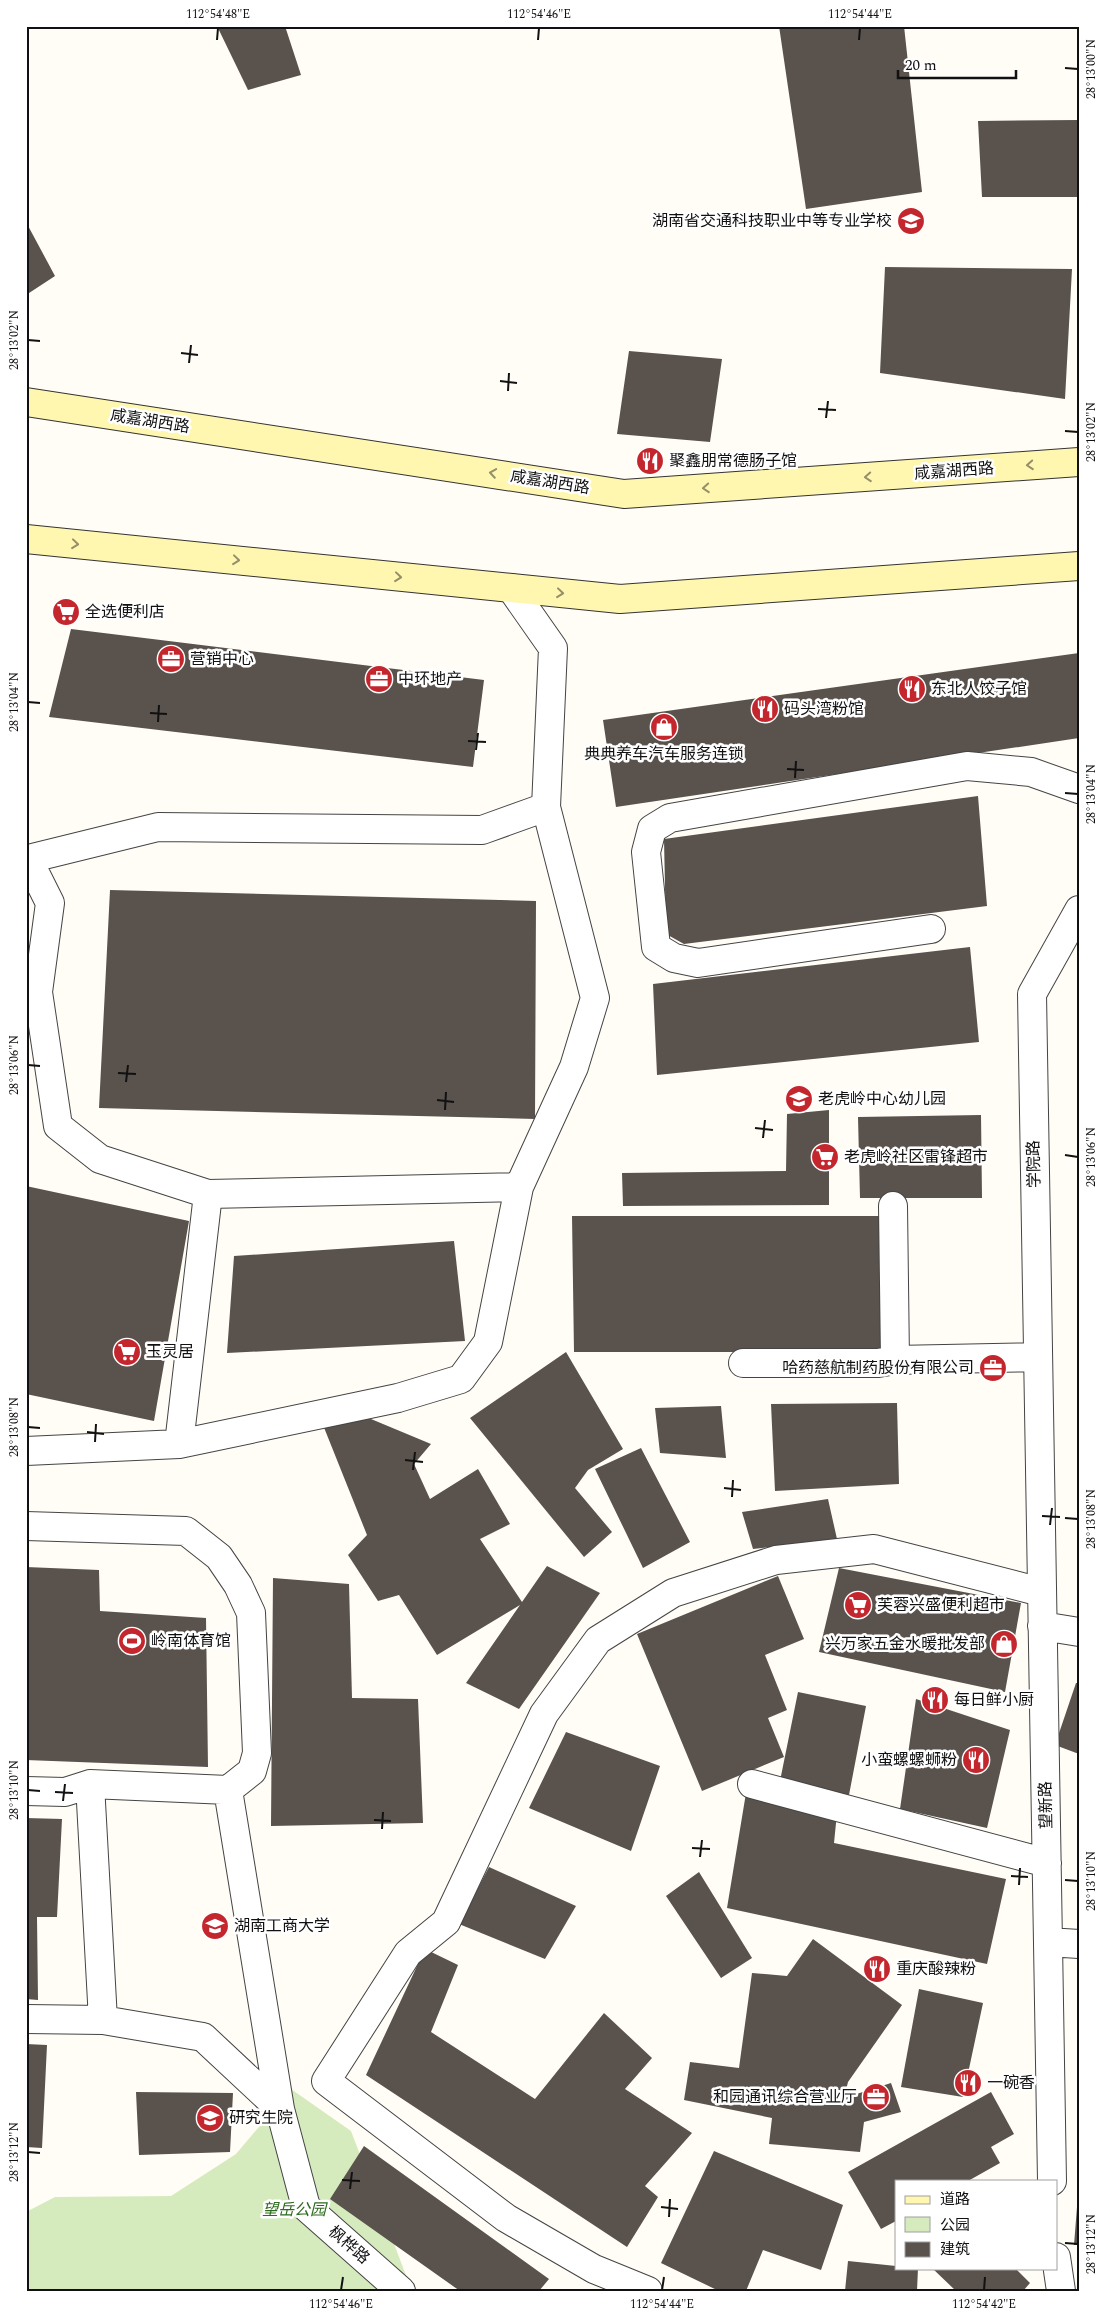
<svg xmlns="http://www.w3.org/2000/svg" width="1105" height="2317" font-family="Spectral,'Noto Sans SC',serif">
	<rect width="100%" height="100%" fill="#fffdf5"/>
	<path fill="#d5ebbd" d="M291,2089L351,2131L412,2291H26V2212L55,2197L171,2196L236,2154Z"/>
	<path fill="#5a524d" d="M217,26H285L301,75L248,90Z
		M779,26H904L922,192L806,209Z
		M1079,120V197H982L978,121Z
		M26,222L55,276L26,295Z
		M885,267L1072,269L1065,399L880,373Z
		M629,351L722,359L710,442L617,434Z
		M71,629L484,680L473,767L49,717Z
		M1079,653V738L616,807L603,720Z
		M978,796L987,906L684,944L666,934L664,839Z
		M110,890L536,901L535,1119L99,1108Z
		M970,947L979,1042L657,1075L653,984Z
		M829,1110V1205L623,1206L622,1173L786,1171L787,1114Z
		M981,1115L982,1198H860L858,1117Z
		M26,1186L189,1221L154,1421L26,1394Z
		M572,1216H880L882,1352H574Z
		M454,1241L465,1341L227,1353L234,1256Z
		M566,1352L623,1449L588,1470L575,1488L612,1532L584,1557L470,1418Z
		M897,1403L899,1484L775,1491L771,1404Z
		M721,1406L726,1458L660,1453L655,1408Z
		M371,1419L431,1444L414,1464L430,1499L478,1469L510,1524L480,1539L522,1602L547,1566L600,1593L519,1709L466,1683L520,1605L437,1655L399,1595L378,1601L348,1555L367,1535L321,1420Z
		M641,1448L690,1542L643,1568L595,1469Z
		M828,1499L837,1539L753,1549L742,1512Z
		M26,1567L99,1570L100,1611L206,1618L208,1767L26,1760Z
		M839,1568L1021,1603L1005,1692L819,1652Z
		M778,1576L804,1639L765,1655L787,1710L768,1718L784,1757L702,1791L637,1634Z
		M273,1578L349,1584L352,1698L418,1699L423,1823L271,1826Z
		M1076,1683H1079V1754L1055,1745Z
		M798,1692L866,1706L849,1795L780,1781Z
		M916,1699L1010,1730L987,1828L900,1809Z
		M566,1732L660,1766L631,1851L529,1808Z
		M746,1793L837,1813L834,1843L1006,1879L987,1964L727,1908Z
		M26,1818L62,1819L57,1917H37L38,2000L26,1999Z
		M489,1867L576,1906L545,1959L459,1924Z
		M699,1872L752,1958L721,1978L666,1896Z
		M813,1939L902,2005L848,2082L844,2098L891,2083L901,2112L864,2122L860,2152L769,2144L772,2118L684,2100L690,2062L739,2068L752,1973L787,1976Z
		M425,1949L458,1965L431,2032L535,2099L604,2013L652,2058L625,2089L692,2133L645,2186L658,2197L627,2247L366,2075Z
		M919,1989L983,2003L963,2097L901,2087Z
		M26,2044L47,2045L42,2148L26,2147Z
		M136,2092L233,2093L230,2152L139,2155Z
		M991,2092L1014,2134L991,2147L1000,2163L968,2181H896V2221L881,2229L848,2172Z
		M364,2146L549,2279L539,2291H460L330,2199Z
		M714,2151L843,2205L821,2270L763,2250L746,2291H719L661,2263Z
		M1077,2207H1079V2245H1074Z
		M848,2261L896,2266V2268H918L917,2291H845Z
		M932,2268H1015L1030,2283L1023,2291H956Z"/>
	<g fill="none" stroke-linecap="round" stroke-linejoin="round">
		<g stroke="#444" stroke-width="30">
			<path id="minor" d="M931,929L698,963L674,958L656,947L646,852L652,829L670,818L967,766L1031,772L1079,789
				M208,1194L100,1159L58,1126L38,992L50,903L28,859L158,827L482,830L546,807
				M893,1206L895,1360
				M743,1363H878L895,1360L1037,1357
				M179,1444L208,1194L519,1187
				M26,1451L179,1444L398,1398L461,1379L488,1342L519,1187L574,1067L595,998L546,807L553,648L511,588
				M26,1526L186,1531L219,1557L238,1585L251,1613L257,1753L252,1771L228,1790L90,1784
				M1042,1626L1079,1632
				M752,1784L1047,1863
				M228,1790L280,2109L306,2207L401,2291
				M26,1791L65,1792L90,1784L103,2020L26,2019
				M1048,1942L1079,1944
				M103,2020L203,2037L280,2109
				M1052,2181L1032,994L1079,910
				M1056,2257L1061,2291
				M648,2291L594,2269L506,2218L326,2081L408,1953L446,1922L544,1714L598,1640L673,1593L776,1560L874,1549L1041,1592"/>
		</g>
		<g stroke="#333" stroke-width="30">
			<path id="secondary" d="M26,402L624,494L1079,462
				M26,539L620,599L1079,566"/>
		</g>
		<use href="#minor" stroke="#fff" stroke-width="28"/>
		<use href="#secondary" stroke="#fff6b0" stroke-width="28"/>
	</g>
	<defs><path id="oneway-chevron" d="M-2-3.5L2.5 0L-2 3.5" fill="none" stroke-width="1.6" stroke-linecap="round" stroke-linejoin="round" transform="scale(1.25)"/></defs>
	<g stroke="#948f68">
		<use href="#oneway-chevron" transform="translate(1030 465) rotate(176)"/>
		<use href="#oneway-chevron" transform="translate(493 473) rotate(-171)"/>
		<use href="#oneway-chevron" transform="translate(868 477) rotate(176)"/>
		<use href="#oneway-chevron" transform="translate(706 488) rotate(176)"/>
		<use href="#oneway-chevron" transform="translate(75 544) rotate(6)"/>
		<use href="#oneway-chevron" transform="translate(236 560) rotate(6)"/>
		<use href="#oneway-chevron" transform="translate(398 577) rotate(6)"/>
		<use href="#oneway-chevron" transform="translate(560 593) rotate(6)"/>
	</g>
	<path fill="none" stroke="#111" stroke-width="2" d="M217,40L218,28M538,40L539,28M859,40L860,28M1065,68L1078,69M28,340L40,341M181,353L198,355M189,363L191,345M500,381L517,383M508,391L509,373M818,409L836,410M826,418L828,401M1065,431L1078,432M28,702L40,703M150,713L167,714M158,722L159,705M468,741L486,742M476,750L478,733M787,769L804,770M795,778L796,761M1065,793L1078,794M28,1065L40,1066M118,1073L136,1074M126,1082L128,1065M437,1100L454,1102M445,1110L446,1092M755,1128L773,1130M763,1138L765,1120M1065,1155L1078,1157M28,1427L40,1428M87,1432L104,1434M95,1442L96,1424M405,1460L423,1462M413,1470L415,1452M724,1488L741,1490M732,1497L733,1480M1042,1516L1060,1517M1065,1518L1078,1519M1050,1525L1052,1508M28,1790L40,1791M55,1792L73,1793M63,1801L65,1784M374,1820L391,1821M382,1829L383,1812M692,1848L710,1849M700,1857L702,1840M1011,1876L1028,1877M1065,1880L1078,1881M1019,1885L1020,1868M28,2152L40,2153M342,2180L360,2181M350,2189L352,2172M661,2207L678,2209M669,2217L670,2199M1065,2243L1078,2244M341,2290L343,2277M662,2290L664,2277M984,2290L985,2277"/>
	<defs>
		<g id="school-disc" transform="scale(1.4375)"><circle r="9.5" fill="#c4262e" stroke="#fff"/><path d="M0-5L7-2L0 1L-7-2ZM-4 1L0 2.5L4 1V4Q0 6-4 4Z" fill="#fff"/></g>
		<g id="restaurant-disc" transform="scale(1.4375)"><circle r="9.5" fill="#c4262e" stroke="#fff"/><path d="M-5-6h1v4h1v-4h1v4h1v-4h1v5L-1.5 .5V6h-2V.5L-5-1ZM5-6V6H3V1.5H1.5Q1.5-4 5-6Z" fill="#fff"/></g>
		<g id="supermarket-disc" transform="scale(1.4375)"><circle r="9.5" fill="#c4262e" stroke="#fff"/><path d="M-6-5.5h2.5l.6 2H6L4.5 2H-2.5L-4.4-4H-6ZM-1.5 3.2a1.3 1.3 0 1 0 .1 0ZM3 3.2a1.3 1.3 0 1 0 .1 0Z" fill="#fff"/></g>
		<g id="office-disc" transform="scale(1.4375)"><circle r="9.5" fill="#c4262e" stroke="#fff"/><path d="M-6-3h4V-5.5h4V-3h4V5H-6ZM-1-4.5V-3h2v-1.5ZM-6 0V1H6V0Z" fill="#fff"/></g>
		<g id="shop-disc" transform="scale(1.4375)"><circle r="9.5" fill="#c4262e" stroke="#fff"/><path d="M-5-2.5h2.3a2.7 3.5 0 0 1 5.4 0H5L5.5 6h-11ZM-1.5-2.5h3a1.5 2.3 0 0 0-3 0Z" fill="#fff"/></g>
		<g id="stadium-disc" transform="scale(1.4375)"><circle r="9.5" fill="#c4262e" stroke="#fff"/><path d="M0-5a6.5 5 0 1 0 0 10a6.5 5 0 1 0 0-10ZM-3.5-1.8h7v3.6h-7Z" fill="#fff"/></g>
		<g id="university-disc" transform="scale(1.4375)"><circle r="9.5" fill="#c4262e" stroke="#fff"/><path d="M0-5L7-2L0 1L-7-2ZM-4 1L0 2.5L4 1V4Q0 6-4 4Z" fill="#fff"/></g>
	</defs>
	<g fill-rule="evenodd">
		<use href="#school-disc" x="911" y="221"/>
		<use href="#restaurant-disc" x="650" y="461"/>
		<use href="#supermarket-disc" x="66" y="612"/>
		<use href="#office-disc" x="171" y="659"/>
		<use href="#office-disc" x="379" y="679"/>
		<use href="#restaurant-disc" x="912" y="689"/>
		<use href="#restaurant-disc" x="765" y="709"/>
		<use href="#shop-disc" x="664" y="727"/>
		<use href="#school-disc" x="799" y="1099"/>
		<use href="#supermarket-disc" x="825" y="1157"/>
		<use href="#supermarket-disc" x="127" y="1352"/>
		<use href="#office-disc" x="993" y="1368"/>
		<use href="#supermarket-disc" x="858" y="1605"/>
		<use href="#stadium-disc" x="132" y="1641"/>
		<use href="#shop-disc" x="1004" y="1644"/>
		<use href="#restaurant-disc" x="935" y="1700"/>
		<use href="#restaurant-disc" x="976" y="1760"/>
		<use href="#school-disc" x="215" y="1926"/>
		<use href="#restaurant-disc" x="877" y="1969"/>
		<use href="#restaurant-disc" x="968" y="2083"/>
		<use href="#office-disc" x="876" y="2097"/>
		<use href="#university-disc" x="210" y="2118"/>
	</g>
	<g text-anchor="middle" dominant-baseline="central" stroke-width="5" stroke-linejoin="round" paint-order="stroke">
		<g font-size="16" fill="#111" stroke="#fff" text-anchor="start">
			<text x="892" y="221" text-anchor="end">湖南省交通科技职业中等专业学校</text>
			<text x="669" y="461">聚鑫朋常德肠子馆</text>
			<text x="85" y="612">全选便利店</text>
			<text x="190" y="659">营销中心</text>
			<text x="398" y="679">中环地产</text>
			<text x="931" y="689">东北人饺子馆</text>
			<text x="784" y="709">码头湾粉馆</text>
			<text x="664" y="754" text-anchor="middle">典典养车汽车服务连锁</text>
			<text x="818" y="1099">老虎岭中心幼儿园</text>
			<text x="844" y="1157">老虎岭社区雷锋超市</text>
			<text x="146" y="1352">玉灵居</text>
			<text x="974" y="1368" text-anchor="end">哈药慈航制药股份有限公司</text>
			<text x="877" y="1605">芙蓉兴盛便利超市</text>
			<text x="151" y="1641">岭南体育馆</text>
			<text x="985" y="1644" text-anchor="end">兴万家五金水暖批发部</text>
			<text x="954" y="1700">每日鲜小厨</text>
			<text x="957" y="1760" text-anchor="end">小蛮螺螺蛳粉</text>
			<text x="234" y="1926">湖南工商大学</text>
			<text x="896" y="1969">重庆酸辣粉</text>
			<text x="987" y="2083">一碗香</text>
			<text x="857" y="2097" text-anchor="end">和园通讯综合营业厅</text>
			<text x="229" y="2118">研究生院</text>
		</g>
		<g font-size="16" fill="#111" stroke="#fff">
			<text transform="translate(150 421) rotate(9)">咸嘉湖西路</text>
			<text transform="translate(954 471) rotate(-4)">咸嘉湖西路</text>
			<text transform="translate(550 482) rotate(9)">咸嘉湖西路</text>
			<text transform="translate(1034 1164) rotate(-91)">学院路</text>
			<text transform="translate(1046 1805) rotate(-91)">望新路</text>
			<text transform="translate(349 2245) rotate(41)">枫桦路</text>
		</g>
		<g font-size="16" font-style="italic" fill="#2f6b1f" stroke="#fff">
			<text x="294" y="2210">望岳公园</text>
		</g>
	</g>
	<rect width="1105" height="2317" fill="none" stroke="#ffffff" stroke-width="55"/>
	<rect x="895" y="2180" width="162" height="90" fill="#ffffff" stroke="#a0a0a0"/>
	<rect x="905" y="2196" width="25" height="8" fill="#fff6b0" stroke="#a0a0a0"/>
	<text x="940" y="2204" font-size="15" fill="#111111">道路</text>
	<rect x="905" y="2217" width="25" height="15" fill="#d5ebbd" stroke="#a0a0a0"/>
	<text x="940" y="2230" font-size="15" fill="#111111">公园</text>
	<rect x="905" y="2242" width="25" height="15" fill="#5a524d" stroke="#a0a0a0"/>
	<text x="940" y="2254" font-size="15" fill="#111111">建筑</text>
	<path d="M898 70v8h118v-8" fill="none" stroke="#111111" stroke-width="2.5"/>
	<text x="905" y="70" font-size="15" fill="#111111" stroke="#ffffff" stroke-width="4" paint-order="stroke">20 m</text>
	<rect x="28" y="28" width="1050" height="2262" fill="none" stroke="#111" stroke-width="2"/>
	<g font-size="12" text-anchor="middle" fill="#111">
		<text x="218" y="18">112°54'48"E</text>
		<text x="539" y="18">112°54'46"E</text>
		<text x="860" y="18">112°54'44"E</text>
		<text transform="translate(1091 69) rotate(-90)" y="4">28°13'00"N</text>
		<text transform="translate(14 340) rotate(-90)" y="4">28°13'02"N</text>
		<text transform="translate(1091 432) rotate(-90)" y="4">28°13'02"N</text>
		<text transform="translate(14 702) rotate(-90)" y="4">28°13'04"N</text>
		<text transform="translate(1091 794) rotate(-90)" y="4">28°13'04"N</text>
		<text transform="translate(14 1065) rotate(-90)" y="4">28°13'06"N</text>
		<text transform="translate(1091 1157) rotate(-90)" y="4">28°13'06"N</text>
		<text transform="translate(14 1427) rotate(-90)" y="4">28°13'08"N</text>
		<text transform="translate(1091 1519) rotate(-90)" y="4">28°13'08"N</text>
		<text transform="translate(14 1790) rotate(-90)" y="4">28°13'10"N</text>
		<text transform="translate(1091 1881) rotate(-90)" y="4">28°13'10"N</text>
		<text transform="translate(14 2152) rotate(-90)" y="4">28°13'12"N</text>
		<text transform="translate(1091 2244) rotate(-90)" y="4">28°13'12"N</text>
		<text x="341" y="2308">112°54'46"E</text>
		<text x="662" y="2308">112°54'44"E</text>
		<text x="984" y="2308">112°54'42"E</text>
	</g>
</svg>
